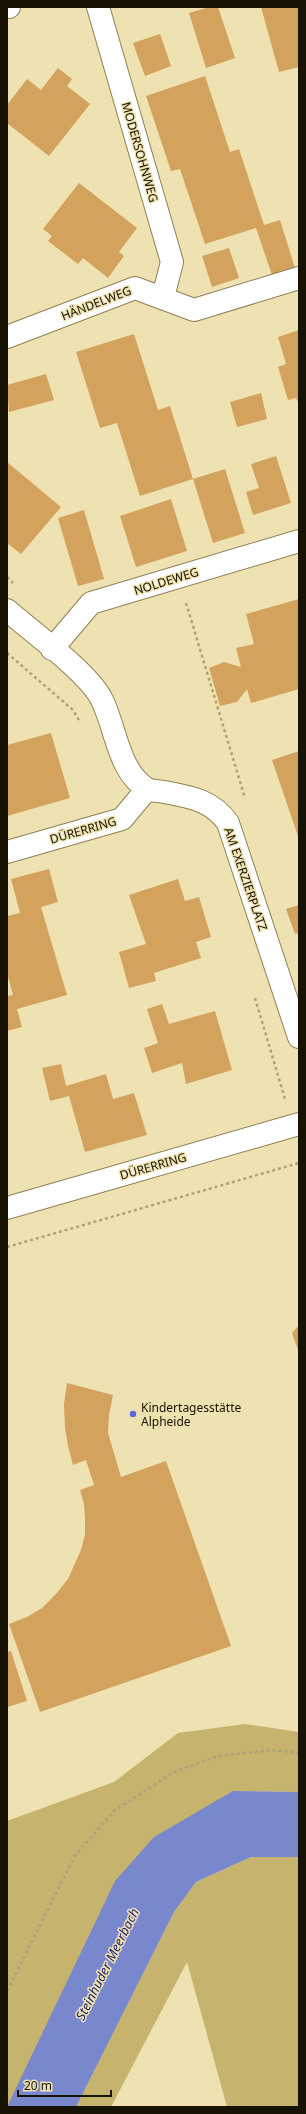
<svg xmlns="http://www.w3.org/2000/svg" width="306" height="2114" font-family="'Noto Sans',sans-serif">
	<rect width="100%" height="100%" fill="#efe2b2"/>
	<path fill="#c6b36e" d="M245,1724L299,1732V1792L233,1791L7,2106V1821L114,1782L178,1733Z
		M251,1857H299V2107H227L187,1962L111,2107H76L174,1912L196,1882Z"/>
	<path fill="#7987cd" d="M233,1791L299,1792V1857H251L196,1882L174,1912L76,2107H7L115,1881L154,1837Z"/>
	<path fill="#d3a25c" d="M209,7H218L235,58L206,68L189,13Z
		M261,7H299V67L279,72Z
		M160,34L171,66L145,76L133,43Z
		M58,68L72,79L67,86L90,104L49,156L7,123V105L27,79L41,90Z
		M205,76L230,152L239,149L264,225L280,220L295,268L272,275L256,228L205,244L180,169L171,171L146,96Z
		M79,183L137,228L119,252L124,256L108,278L83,258L78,264L48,241L52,236L43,229Z
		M229,248L239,278L212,287L202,256Z
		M299,330V405L296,398L288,400L278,367L286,364L278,337Z
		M134,334L158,410L170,406L193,479L140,496L117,423L100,428L76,352Z
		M46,374L54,400L9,412L7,385Z
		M261,393L267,419L237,427L230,402Z
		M276,456L291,503L253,515L246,492L259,488L251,464Z
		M7,462L61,507L21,554L7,543Z
		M225,469L245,533L213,543L193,479Z
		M171,499L187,551L136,567L120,516Z
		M84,510L104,579L78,586L58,518Z
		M299,599V689L251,703L247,689L237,702L220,706L209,668L224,662L241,667L236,648L254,644L246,614Z
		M51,733L70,798L7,816V745Z
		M299,751V839L272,760Z
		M49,869L58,902L41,907L67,995L17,1009L22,1027L7,1031V996L13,995L7,973V916L20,913L11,879Z
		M178,879L185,901L199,897L211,937L196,942L201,958L154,973L156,981L129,988L119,952L146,944L129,895Z
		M299,905V933L295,934L286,909Z
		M162,1004L169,1024L215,1011L232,1070L186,1084L182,1063L152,1073L144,1048L158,1043L147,1009Z
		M61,1064L66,1086L106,1074L113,1099L134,1093L147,1135L85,1152L69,1096L50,1101L42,1068Z
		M299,1325V1353L292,1333Z
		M67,1383L113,1395L109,1415L108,1433L121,1477L166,1461L231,1646L40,1712L9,1624L27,1617L42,1608L56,1594L68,1579L81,1550L85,1534V1519L84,1504L80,1490L94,1485L86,1460L73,1465L68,1446L65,1428L64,1404Z
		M11,1651L27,1701L7,1707V1652Z"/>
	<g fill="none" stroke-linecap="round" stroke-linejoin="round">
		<g stroke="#8e8154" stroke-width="24">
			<path id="minor" d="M7,7H9
				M98,7L172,262L163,297
				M7,337L135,288L194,310L299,278
				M7,610C31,631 90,674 102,700C116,728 118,771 147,789C151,791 159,791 164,792C190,797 212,800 228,823L299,1037
				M52,649L91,603L299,541
				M7,852L122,819L147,789
				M7,1208L299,1124"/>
		</g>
		<path stroke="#ada27c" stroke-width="2.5" stroke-dasharray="3 3" stroke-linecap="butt" d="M7,577L13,583
			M186,603L245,798
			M7,653L73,710L80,722
			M255,998L285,1099
			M7,1247L299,1163
			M7,1991L74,1857L114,1811L172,1773L218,1756L272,1750L299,1753"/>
		<use href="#minor" stroke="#fff" stroke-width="22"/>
	</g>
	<circle fill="#5d6be2" stroke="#efe2b2" stroke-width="1.5" cx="133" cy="1414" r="4"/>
	<g text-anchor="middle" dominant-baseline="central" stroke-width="3" stroke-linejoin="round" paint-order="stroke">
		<g font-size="12" fill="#171202" stroke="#efe2b2">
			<text transform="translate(140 152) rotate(74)">MODERSOHNWEG</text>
			<text transform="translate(96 303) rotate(-21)">HÄNDELWEG</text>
			<text transform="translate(166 581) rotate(-17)">NOLDEWEG</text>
			<text transform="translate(83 830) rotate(-16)">DÜRERRING</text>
			<text transform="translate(246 879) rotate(71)">AM EXERZIERPLATZ</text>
			<text transform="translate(153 1166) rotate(-16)">DÜRERRING</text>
		</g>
		<g font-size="12" fill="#171202" stroke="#efe2b2" text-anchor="start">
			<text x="141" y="1407">Kindertagesstätte<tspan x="141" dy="14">Alpheide</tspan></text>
		</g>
		<g font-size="13" font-style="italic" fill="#1d1c6d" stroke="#efe2b2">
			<text transform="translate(107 1964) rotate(-63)">Steinhuder Meerbach</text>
		</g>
	</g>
	<rect width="306" height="2114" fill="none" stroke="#171202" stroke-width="16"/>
	<path d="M18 2090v6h93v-6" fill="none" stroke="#171202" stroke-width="2"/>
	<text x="24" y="2090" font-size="12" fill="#171202" stroke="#efe2b2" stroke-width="3" paint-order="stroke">20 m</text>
</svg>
